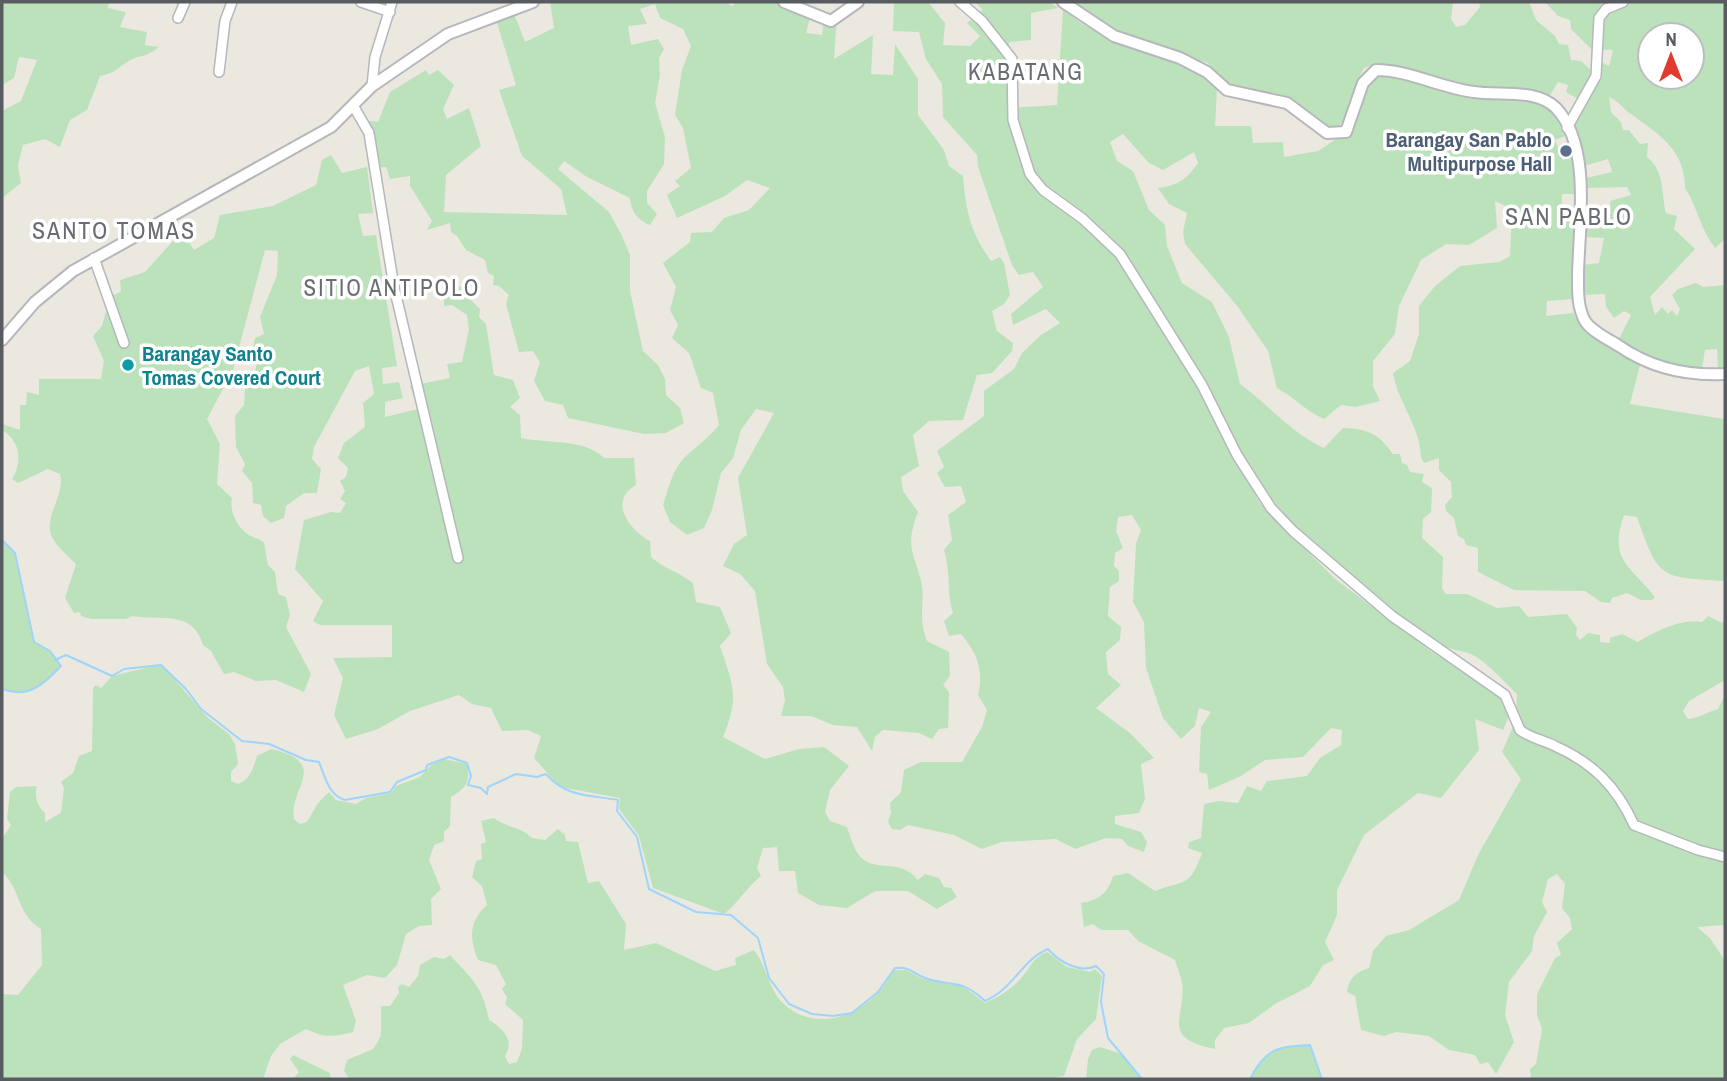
<svg xmlns="http://www.w3.org/2000/svg" width="1727" height="1081" font-family="'Archivo Narrow',sans-serif">
	<rect width="100%" height="100%" fill="#ebe8df"/>
	<path fill="#bce2bc" fill-rule="evenodd" d="M2,2H109L108,8L126,12L120,27L147,32L145,45L159,47C144,59 140,54 129,61C115,69 118,72 100,76L87,110L70,120L60,147L45,139L23,145L18,165L21,183L2,198V111L21,101L37,60L19,57L14,78L2,85Z
		M550,2H724L733,6L735,2H780L810,18L806,33L822,35L824,20L837,17L834,59L873,35L871,74L893,75L895,44L918,79V115L944,150L949,166L963,176C966,212 970,231 991,261L1000,257L1004,263L1010,295L1004,304L992,311L997,331L1013,343L1012,351L992,373L977,375L963,420L929,421L913,435L919,466L901,477L903,491L918,512C905,546 913,550 921,581C926,602 917,615 927,641L949,652L950,676L943,685L949,692L948,728L939,729L932,739L919,733L883,730L875,737L872,751L857,727L833,725L811,716H781L785,700L783,687L767,664L755,591L740,574L723,566L734,544L747,535L738,478L774,413L756,409L741,430L733,458L721,473L712,510L704,528L687,535L670,522L663,505C668,489 672,472 683,459C695,447 708,439 719,425L713,393L701,388L689,353L672,338L678,325L670,310L676,287L663,263L690,242L691,233L712,232L724,218L749,210L770,188L747,180L725,196L677,218L667,195L680,186L675,181L691,168L683,128L675,115L682,70L691,46L683,29L660,18L655,4L640,9L647,24L628,26L631,45L658,39L664,49L659,58L660,75L655,103L665,137L664,164L647,191V203L657,214L650,225C637,220 631,211 630,198L587,177L564,161L558,169L609,212L622,236L630,255V291L643,351L658,365L665,379L666,395L680,408L684,423L666,433L644,434L568,418L563,405L545,401L534,381L540,362L533,351L519,352L506,304L509,295L499,286L493,285L494,276L488,273L485,260L466,250L457,236L451,232L450,223L427,230L432,221L410,186V176L390,179L386,167L372,168L361,120L378,122L390,92L426,70L429,75L438,70L454,85L443,109L447,119L469,108L481,146L446,175L444,212L567,215L561,189L522,156L499,90L516,85L494,13L512,8L525,42L554,28Z
		M894,2H928L945,23L943,45L970,46L980,36L967,23L983,10L975,2H1050L1058,8L1031,13V40L1009,42V108L1057,105L1063,9C1108,52 1172,45 1217,89L1215,126H1251L1253,143L1283,142L1284,157L1318,151L1354,127L1365,86L1374,75H1390L1447,93L1535,101L1552,110L1565,136L1555,140L1563,160L1573,157L1577,164V194H1562L1561,220L1575,221L1573,299L1547,301L1546,316L1573,313C1585,338 1617,352 1640,365L1630,404L1724,419L1725,414V581C1661,577 1659,581 1637,517L1624,515C1608,561 1631,566 1655,597L1652,600H1641L1627,593L1612,598L1610,603L1601,602L1585,591L1514,590L1478,572V548L1466,545L1464,539L1458,536L1454,518L1446,511L1445,505L1452,497L1451,482L1439,470V458L1424,463C1419,455 1421,450 1419,442C1413,417 1397,398 1393,373L1410,361L1419,334V306L1435,286L1460,266L1499,262L1510,256L1512,209L1495,201L1497,228L1469,245L1446,244L1421,260L1399,306L1395,334L1373,361V386L1380,401L1356,407L1341,405L1324,419C1305,411 1296,398 1277,388L1268,351L1238,307L1185,244L1183,232L1187,213L1169,204L1158,188C1177,186 1187,179 1198,163L1194,152L1163,170L1149,163L1123,134L1110,142L1117,161L1133,171L1149,210L1165,225L1167,246L1182,283L1212,302L1229,337L1240,384C1269,405 1291,433 1324,448L1343,428C1368,429 1378,433 1393,454H1400L1402,463L1407,465L1410,472L1424,474L1422,482L1432,488L1431,512L1423,519L1422,538L1443,557L1442,588L1446,594H1467L1497,608L1519,606L1528,617L1567,614L1577,628L1576,635L1580,640L1588,633L1600,635V642L1610,643V638L1622,634L1638,642C1654,632 1682,618 1702,622L1708,616L1722,623L1725,619V680L1689,701L1683,711L1688,719C1699,718 1707,712 1718,709L1725,695V925L1697,927L1710,938L1725,961V1079H1531L1530,1069L1536,1064L1542,1029L1537,1015V994L1555,958L1561,955L1557,943L1572,929L1570,918L1562,908L1565,884L1557,874L1548,879L1542,902L1547,912L1534,936L1532,951L1509,982L1505,1015L1514,1042L1496,1074L1488,1062L1480,1064L1475,1055L1449,1050L1429,1036L1396,1032L1384,1036L1361,1030L1355,996L1347,992C1350,977 1355,973 1369,968L1373,951L1386,936L1409,930L1459,900L1478,855L1521,779L1502,752L1516,720L1517,694C1504,682 1488,663 1473,655C1461,650 1448,650 1438,643C1363,596 1294,543 1251,465L1242,469L1259,502L1334,578L1432,652L1496,689L1511,711L1503,730L1475,719L1479,750L1441,798L1418,793L1364,835L1337,890V915L1325,942L1334,960L1323,965L1310,986L1275,1004L1249,1023L1224,1028L1215,1040V1049C1158,1037 1187,1018 1182,982C1180,974 1177,967 1175,960L1138,941L1128,930H1101L1093,924L1084,927L1081,903C1098,901 1108,893 1113,876L1128,873L1155,891C1186,879 1189,888 1202,853L1188,848L1189,842L1201,838L1204,804L1218,801L1238,803L1247,786L1261,791L1267,781L1307,776L1320,758L1341,745L1342,730L1331,728L1303,757L1265,760L1239,777L1209,790L1207,774L1199,772L1201,727L1211,712L1199,708L1195,726L1181,739L1163,718L1146,668L1144,622L1133,602L1136,543L1141,530L1132,515L1118,517L1116,531L1123,548L1115,553L1114,566L1119,571V581L1110,587L1108,616L1121,627L1120,640L1106,652L1108,674L1121,685L1096,708L1130,733L1154,758L1141,764L1145,799L1139,813L1115,816V824L1141,832L1147,842L1144,852L1128,846L1122,839L1106,838L1075,849L1056,839L1001,842L982,849L954,835L908,825L900,830L892,829L888,822L891,813L890,803L901,792L904,770L921,762H962L982,727L987,710L978,695C984,670 977,653 961,634L949,636L944,621L953,613C946,592 951,571 944,550L952,540L948,515L966,502L961,486L945,487L937,473L944,467L937,451L984,416V391L1014,369L1022,353L1041,335L1060,323L1046,309L1013,325L1011,314L1043,287L1033,272L1019,275L1012,265L978,167L977,155L943,117L942,84L926,59L919,32L893,31Z
		M1069,2H1453L1451,19L1456,27L1465,25L1480,7L1479,2H1529L1536,20L1555,36L1559,44L1568,45L1571,60L1581,61L1592,71L1597,60L1609,66L1613,50L1591,49L1571,29L1570,20L1558,16L1545,2H1725V239L1715,248C1700,229 1698,208 1685,188C1685,149 1659,135 1631,114C1622,108 1619,101 1609,97L1611,112L1621,122L1623,130H1629L1640,144L1648,143L1647,157C1665,171 1661,193 1666,213L1677,216L1674,229L1695,249L1650,297L1655,315L1662,307L1668,314L1672,310L1677,316L1680,309L1672,295L1678,289L1696,283L1703,287L1725,285V368L1718,369L1717,349L1705,350L1702,368L1658,361L1618,341L1631,315L1624,311L1614,318L1606,307L1605,294L1581,295L1582,265L1599,263L1604,238L1582,237L1584,223H1607V215L1611,214L1610,201L1631,195L1627,187L1587,188L1586,178L1612,172L1608,159L1584,166L1568,119L1578,99L1566,92L1568,85L1558,82L1547,100L1448,85L1378,63L1364,68L1356,83L1348,118L1332,131L1286,97L1227,86L1208,63L1101,26ZM1650,35H1692V77H1650Z
		M331,155L342,173L367,167L373,213L358,214L363,236L376,235L397,366L382,368L383,384L399,382L403,398L385,402V417L418,409L410,386L450,378L447,364L462,362L469,329L467,315L452,305L444,306V289L470,285V299L480,309L479,317L486,324L494,375L513,380L520,398L510,407L520,415L521,438C548,444 584,438 604,458H634L636,485C608,501 629,530 650,541L651,557C663,568 679,572 693,583L696,602L720,607L731,633L720,646C733,686 740,696 723,737L765,759L799,749L824,747L849,766L830,790L825,812L830,821L847,827C850,835 853,847 858,854C874,875 899,856 918,880L925,874L939,878L944,887L951,888L957,897L937,909L908,891H875L847,908L819,905L798,893L795,871H779L777,847L763,848L757,868L761,876C746,888 739,902 724,914L653,888L639,836L619,809L620,798L560,787L534,758L541,736L528,730L502,731L491,708L472,704L459,695L410,711L378,729L346,739L334,715L343,678L333,658L392,657V625H320L313,621L323,601L295,569L304,520L331,512L340,513L346,503L340,499L345,491L340,481L346,477L348,468L338,458L344,443L365,427L363,403L374,394L369,366L355,371L314,447L312,459L321,469L317,493H304L286,506L284,518L271,523L263,516L261,505L253,503L252,483L242,471L245,464L236,447L235,416L244,405L245,386L255,373L259,349H253L255,338L264,334L260,317L277,275L278,251L265,250L233,370L207,419L220,444L217,484L232,498C229,510 237,528 249,535C254,538 259,538 264,543L268,565L275,572L278,594L286,597L290,615L286,627L311,674L304,692L276,680L256,681L234,672L224,674L211,651L203,645C193,610 163,621 132,616L126,619H91L81,616L80,612L74,613L65,598L76,564C68,556 59,549 53,539C41,519 66,496 60,474L48,469L18,483L12,479C23,462 20,440 2,430V424L20,430V405H26L27,392L39,395V379H101L104,361L93,336L102,326L110,296L121,292L120,280L145,272L182,231L194,250L214,238L220,215L273,206L316,185L322,160Z
		M2,540L15,553L34,642L50,651L61,666C44,684 29,699 2,689Z
		M158,665L164,667L207,717L229,734L235,744L238,764L231,772V781L238,784C251,779 253,768 257,756L271,749C332,763 288,788 294,819L300,824L307,822L318,803L329,792L336,800L356,804L366,798L391,793L396,786L420,777L431,765L444,759L467,764C471,782 466,788 451,797L450,826L444,832V841L434,845L429,860L441,889L431,899L432,925L419,926L406,934L397,965L385,978L367,975L343,985L356,1021L353,1032C334,1037 324,1038 306,1029L280,1044L271,1056L263,1079H2V994L18,995L42,965L41,929C16,914 22,890 2,872L3,837L11,825L7,819L10,792L16,787L37,786C34,796 37,806 45,813V822L61,813L64,788L61,782L73,773L79,756L92,751L93,688L96,685L101,688L112,676Z
		M494,818C507,828 522,827 532,838L545,840L558,829L565,835L566,841L578,842L588,883L599,881L626,924L624,950L656,943L715,971L736,965L735,958L754,950C767,966 768,991 786,1006C824,1037 877,1008 893,970H906L923,979L963,986L985,1003C1000,996 1012,989 1023,976C1032,965 1033,958 1047,952L1067,967L1090,972L1095,969L1102,976L1096,1019L1077,1039L1064,1076L1046,1079H349L344,1071L347,1060L373,1049L377,1043L381,1035V1006H390L399,993L398,987L402,984L409,987L418,976L420,965L434,957L444,959L450,955C472,979 483,987 489,1020C503,1029 515,1040 505,1056L509,1064L517,1062L522,1049L523,1020L505,1004L507,997L502,989L506,984L496,965L478,960C469,938 469,921 487,905L482,886L472,877L476,861L482,859L481,844L486,842L481,821Z
		M1310,1045L1322,1079H1250C1266,1048 1277,1047 1310,1045Z
		M1100,1047L1122,1054L1142,1079H1086L1088,1059L1092,1050Z
		M293,1055L330,1073V1079H293L299,1072L290,1059Z"/>
	<g fill="none" stroke-linecap="round" stroke-linejoin="round">
		<path stroke="#9fd4fb" stroke-width="2" d="M2,540L15,553L34,642L50,651L61,666C44,684 29,699 2,689
			M55,660L66,655L112,676L124,669L161,665L186,689L201,709L242,741L269,744L306,760L319,762C325,776 328,795 345,800L390,792L397,782L426,770L427,765L449,757L467,763L471,776L468,785L481,788L487,794L488,787L516,774L537,777L546,774C566,797 589,795 618,800L617,811L637,837L649,889L696,912L731,915L758,938L769,978L789,1004L812,1014L833,1016L852,1013L878,992L895,968C909,966 912,973 925,978C953,988 959,977 985,1001C1015,988 1020,961 1048,949C1058,961 1080,974 1096,966L1104,974L1101,1002L1108,1038L1142,1079
			M1250,1079C1266,1048 1277,1047 1310,1045L1322,1079"/>
		<g stroke="#b5b7bc" stroke-width="12">
			<path id="minor" d="M361,2L390,12
				M960,2L982,21L1012,59L1013,120L1030,174L1043,190L1083,219L1120,254L1202,385L1237,455L1271,508L1293,531L1392,616L1505,695L1520,730C1530,738 1543,740 1555,746C1593,763 1617,787 1634,825L1698,850L1725,857
				M178,18L185,2
				M219,72L225,21L232,2
				M372,86L375,57L392,2
				M354,107L369,133L394,287L458,558
				M1567,128L1596,76L1599,18L1606,9L1623,2
				M94,258L124,343"/>
		</g>
		<g stroke="#b5b7bc" stroke-width="14">
			<path id="tertiary" d="M784,2L831,21L858,2
				M1063,2L1114,36L1180,58L1207,72L1227,90L1287,103L1327,133L1346,132L1363,83L1376,70C1409,70 1441,88 1474,92C1500,96 1536,88 1556,108C1592,146 1579,226 1578,274C1578,289 1577,307 1585,321C1592,332 1608,339 1619,346C1651,368 1687,376 1725,374
				M2,340L35,302L73,271L331,127L372,86L448,34L533,2"/>
		</g>
		<use href="#minor" stroke="#fff" stroke-width="9"/>
		<use href="#tertiary" stroke="#fff" stroke-width="10"/>
	</g>
	<circle fill="#5c6f8a" stroke="#fff" stroke-width="2.5" cx="1566" cy="151" r="7"/>
	<circle fill="#0f9aa8" stroke="#fff" stroke-width="2.5" cx="128" cy="365" r="7"/>
	<g text-anchor="middle" dominant-baseline="central" stroke-width="7" stroke-linejoin="round" paint-order="stroke">
		<g font-size="21" font-weight="bold" fill="#4e5e75" stroke="#fff" text-anchor="end">
			<text x="1552" y="139">Barangay San Pablo<tspan x="1552" dy="24">Multipurpose Hall</tspan></text>
		</g>
		<g font-size="21" font-weight="bold" fill="#0d838f" stroke="#fff" text-anchor="start">
			<text x="142" y="353">Barangay Santo<tspan x="142" dy="24">Tomas Covered Court</tspan></text>
		</g>
		<g font-size="23" letter-spacing="2" fill="#696d72" stroke="#fff">
			<text x="1026" y="71">KABATANG</text>
			<text x="392" y="287">SITIO ANTIPOLO</text>
		</g>
		<g font-size="24" letter-spacing="2" fill="#696d72" stroke="#fff">
			<text x="1569" y="216">SAN PABLO</text>
			<text x="114" y="230">SANTO TOMAS</text>
		</g>
	</g>
	<rect width="1727" height="1081" fill="none" stroke="#585c60" stroke-width="7"/>
	<g transform="translate(1671 56)"><circle r="33" fill="#ffffff" stroke="#bcbebf" stroke-width="2"/>
	<path d="M0-5L12 26L0 18L-12 26Z" fill="#e13a2f"/>
	<text y="-10" font-size="19" font-weight="bold" text-anchor="middle" fill="#585c60">N</text>
	</g>
</svg>
